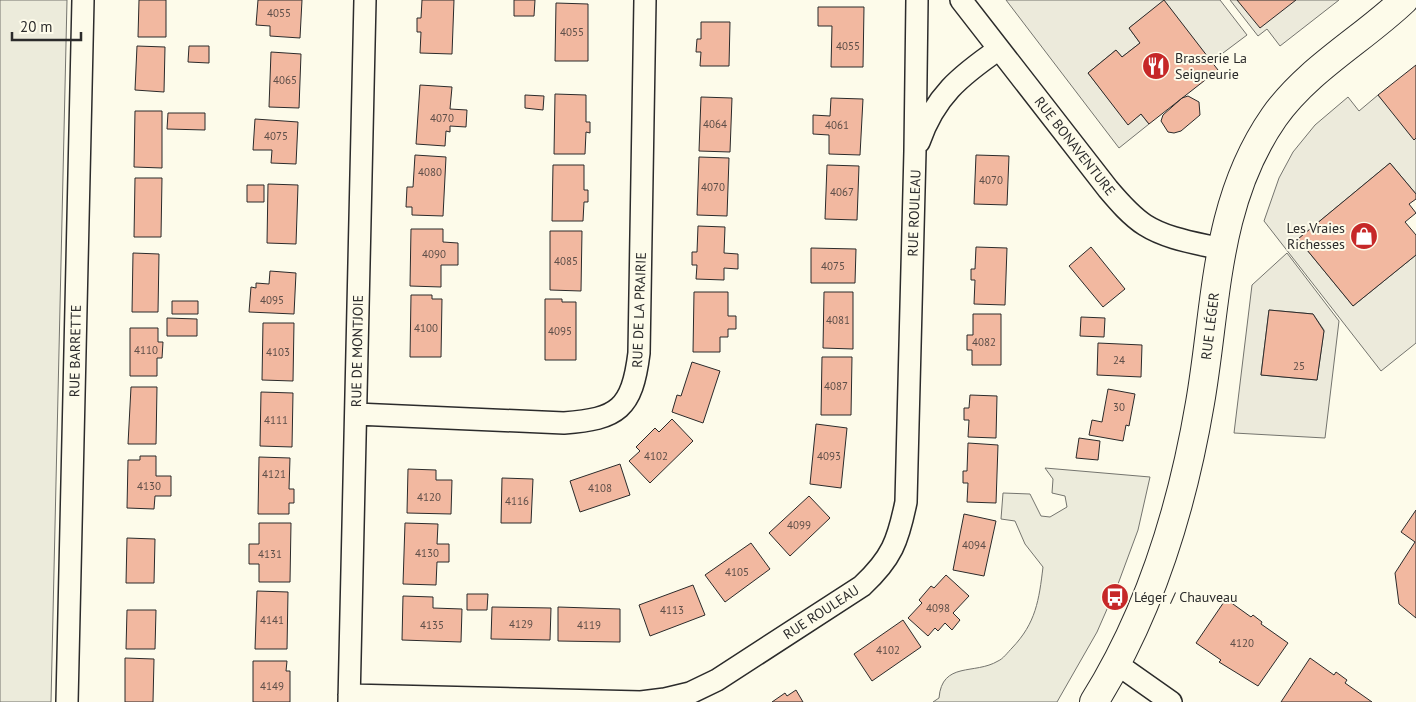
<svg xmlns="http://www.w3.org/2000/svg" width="1416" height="702" font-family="'PT Sans',sans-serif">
	<rect width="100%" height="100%" fill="#fdfbea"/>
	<path fill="#ecebdb" stroke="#74746e" d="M0,0H67L51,702H0Z
		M1045,468L1150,477L1138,530L1118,584L1097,632L1057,702H933L939,698C942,661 975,675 998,661C1003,659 1008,652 1012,648C1036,623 1039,600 1043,567L1025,544L1015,521L1001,519L1003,493L1030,494L1041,516L1050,517L1067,507L1065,496L1052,493L1053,479Z"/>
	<path fill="#eceadb" stroke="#74746e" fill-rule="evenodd" d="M1006,0H1220L1247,35L1211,62L1164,1L1129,28L1140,43L1122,57L1116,50L1088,73L1128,124L1141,114L1149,124L1119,148Z
		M1230,0H1339L1280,46L1267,29L1258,36Z
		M1378,95L1416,138V194L1390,163L1298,239L1353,306L1416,255V343L1381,371L1264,221L1279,178L1293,152L1315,125L1348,97L1359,111Z
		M1287,253L1339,321L1325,438L1234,433L1252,285ZM1269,310L1313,314L1324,330L1317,380L1261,375Z"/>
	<path fill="#f2b8a0" stroke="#2b2b2b" d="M139,0H166V37H138Z
		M258,0H302L300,38L270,36V26L256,25Z
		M422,0H454L452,54L420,53L421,32H417V18H421Z
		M514,0H535L534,16H514Z
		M1164,0L1218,70L1149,124L1141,114L1128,125L1088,73L1116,50L1122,57L1140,43L1129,28Z
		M1237,0H1296L1260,28Z
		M556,3L588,4V61H555Z
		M818,7H864L863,67H831L832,26H818Z
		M701,22H730L729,66H700L701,52H696L697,39H701Z
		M137,46L165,47L164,92L135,90Z
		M189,46H209V63L188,62Z
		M271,52L301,54L299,108L269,107Z
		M1416,65V138L1414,140L1378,95Z
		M420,85L452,87L450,109L467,110L466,127L450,126V132L446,131L445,146L416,144Z
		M555,94L586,95V122H590V133L586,132L585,154H554Z
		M525,95L544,96L543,110L525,108Z
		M1188,96L1199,102L1200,115L1181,131L1174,133L1168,132L1161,121L1163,115L1182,98Z
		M701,97L732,98L730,152L699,151Z
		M831,98L863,99L860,155L829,154V135L813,134V115L830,116Z
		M135,111H162V168L134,167Z
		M168,113H205V130L167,129Z
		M255,119L298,122L296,164L271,163L272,150H253Z
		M415,155L446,157L443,216L412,215V207H406L407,187H413Z
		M976,155L1009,156L1007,205L974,204Z
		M699,157L729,158L727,216L697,215Z
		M1390,163L1416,194V199L1409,204L1416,213L1405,222L1416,235V255L1353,306L1298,239Z
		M553,165H584V190H588V202H584L583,221H552Z
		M827,165L859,166L857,220L825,219Z
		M135,178H162L161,237H134Z
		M268,184L298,185L296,244L267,243Z
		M247,185H264V202H247Z
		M698,226L725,227L724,253L738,254V269L724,268V280L696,279L697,265H692V252H697Z
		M411,229H443V242L458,243V265H441V287L410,286Z
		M550,231H582L581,291L550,290Z
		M976,247L1007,248L1005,305L974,304L975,280H971V269H975Z
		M1091,247L1125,289L1103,307L1069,266Z
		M811,248L856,249L855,283H811Z
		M133,253L159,254L158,312H132Z
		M270,271L296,273L294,314L249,312L251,287L256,288V283L269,284Z
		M694,292H728V316H736V329H728V337H720V352H693Z
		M824,292H853V349L823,348Z
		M411,295H432V299H442L441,357H410Z
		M545,299H562V302H576V360H545Z
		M172,301H198V314H172Z
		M1269,310L1313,314L1324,331L1317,380L1261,375Z
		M973,314H1001V365H972V350H967V335H973Z
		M1081,317L1105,318L1104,337L1080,336Z
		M167,318L197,319V336H167Z
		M263,323H294L293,381L262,380Z
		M130,328H158V342H163L162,358H157V376H130Z
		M1098,343L1142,345L1141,377L1097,375Z
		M822,357H852L851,415H821Z
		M692,362L720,371L703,423L672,412L677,395L681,396Z
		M131,387H157L156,444H128Z
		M1108,389L1135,394L1129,426L1126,425L1123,441L1089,435L1092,420L1102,422Z
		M261,392L293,393L292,447L260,446Z
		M970,395L997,396L996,438L968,437L969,420H964V408H969Z
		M672,419L693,441L650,483L629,461L640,451L636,447L655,428L659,432Z
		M816,424L847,428L841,488L810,484Z
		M1079,438L1100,441L1098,460L1076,458Z
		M968,443L998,445L996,503L967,502L968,483H963V471H967Z
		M140,456H156V476H171V496H155L154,509L127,508L128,460H140Z
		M259,457L290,458L289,489H294V503H289V514H258Z
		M620,464L630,495L580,512L570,481Z
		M408,469L436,470V480H452L451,514L407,513Z
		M502,478L533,479L531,523H501Z
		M809,496L830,518L790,556L769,533Z
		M1416,510V618L1399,604L1395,573L1415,542L1401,532Z
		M964,514L996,521L984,576L953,570Z
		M259,523H291L290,582H259V564H249V544H259Z
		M405,523L438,524L437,544H449V562H437L436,585L403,584Z
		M127,538L155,539L154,583H126Z
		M751,543L770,569L725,602L705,575Z
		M946,575L969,596L953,613L960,620L952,630L945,623L938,631L935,628L928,636L908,618L922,603L919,600L931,586L934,588Z
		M693,585L705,615L650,636L639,605Z
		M257,591L288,592L287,649H255Z
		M467,594H488L487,610H467Z
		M403,596L433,597V608L462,609L461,642L402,640Z
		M1226,599L1251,617L1253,615L1262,622L1261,624L1288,643L1258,686L1219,662L1221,660L1196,643Z
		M492,607L551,608L550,640L491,639Z
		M558,607L620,609V642L558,641Z
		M127,610H156L155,649H126Z
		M903,620L921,647L872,681L854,654Z
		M125,658L154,659L153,702H125Z
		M1310,658L1334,675L1336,672L1347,680L1345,683L1372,702H1281Z
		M253,661H287L286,671H290V702H253Z
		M796,690L803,702H772L785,693L787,696Z"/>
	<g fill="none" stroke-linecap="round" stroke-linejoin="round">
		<g stroke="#2b2b2b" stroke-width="24">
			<path id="street" d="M961,0L1108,189C1119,202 1131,216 1145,225C1167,239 1196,243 1221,249
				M919,142C935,96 960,76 999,49
				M356,414L564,423C618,419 632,409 639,353L645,0
				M1117,664L1171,702
				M349,695L641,702L665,699L690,693L717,680L862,586C892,558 898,541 906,502L915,151L917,0
				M67,702L83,0
				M349,702L365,0"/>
		</g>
		<g stroke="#2b2b2b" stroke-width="30">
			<path id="secondary" d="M1094,702C1151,611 1182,509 1200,403C1217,305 1214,203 1274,117C1308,69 1362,40 1404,0"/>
		</g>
		<use href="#street" stroke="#fdfbea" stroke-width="21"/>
		<use href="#secondary" stroke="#fdfbea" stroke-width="28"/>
	</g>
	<defs>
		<g id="restaurant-disc" transform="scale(1.4375)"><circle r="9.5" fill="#c62828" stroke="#fdfbea"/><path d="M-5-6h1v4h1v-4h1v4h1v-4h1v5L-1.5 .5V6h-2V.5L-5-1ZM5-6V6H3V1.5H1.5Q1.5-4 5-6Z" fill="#fff"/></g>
		<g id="shop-disc" transform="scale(1.4375)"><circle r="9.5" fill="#c62828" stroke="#fdfbea"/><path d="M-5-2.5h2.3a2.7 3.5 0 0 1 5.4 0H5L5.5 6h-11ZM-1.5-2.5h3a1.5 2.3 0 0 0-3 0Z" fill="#fff"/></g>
		<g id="bus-disc" transform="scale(1.4375)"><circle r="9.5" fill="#c62828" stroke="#fdfbea"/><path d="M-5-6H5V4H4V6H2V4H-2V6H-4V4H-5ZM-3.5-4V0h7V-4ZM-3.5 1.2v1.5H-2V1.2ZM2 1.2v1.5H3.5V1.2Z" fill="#fff"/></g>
	</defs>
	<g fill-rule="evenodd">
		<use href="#restaurant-disc" x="1156" y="66"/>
		<use href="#shop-disc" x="1364" y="236"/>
		<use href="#bus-disc" x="1115" y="597"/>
	</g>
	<g text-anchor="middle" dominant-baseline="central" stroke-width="4" stroke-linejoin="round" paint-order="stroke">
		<g font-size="11" fill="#5d4e48">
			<text x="279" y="13">4055</text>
			<text x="572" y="32">4055</text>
			<text x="848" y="46">4055</text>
			<text x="285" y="80">4065</text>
			<text x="442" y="118">4070</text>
			<text x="715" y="124">4064</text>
			<text x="837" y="125">4061</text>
			<text x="276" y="136">4075</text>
			<text x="430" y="172">4080</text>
			<text x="991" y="180">4070</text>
			<text x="713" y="187">4070</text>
			<text x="842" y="192">4067</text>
			<text x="434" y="254">4090</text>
			<text x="566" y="261">4085</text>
			<text x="833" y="266">4075</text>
			<text x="272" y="300">4095</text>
			<text x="838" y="320">4081</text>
			<text x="426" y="328">4100</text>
			<text x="560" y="331">4095</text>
			<text x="984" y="342">4082</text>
			<text x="146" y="350">4110</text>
			<text x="278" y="352">4103</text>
			<text x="1119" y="360">24</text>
			<text x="1299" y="366">25</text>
			<text x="836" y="386">4087</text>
			<text x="1119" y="407">30</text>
			<text x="276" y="420">4111</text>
			<text x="656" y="456">4102</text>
			<text x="829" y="456">4093</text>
			<text x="274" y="474">4121</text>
			<text x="149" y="486">4130</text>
			<text x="600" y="488">4108</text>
			<text x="429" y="497">4120</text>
			<text x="517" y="501">4116</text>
			<text x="799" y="525">4099</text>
			<text x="974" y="545">4094</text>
			<text x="427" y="553">4130</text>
			<text x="270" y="554">4131</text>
			<text x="737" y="572">4105</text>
			<text x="938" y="608">4098</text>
			<text x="672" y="610">4113</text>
			<text x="272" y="620">4141</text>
			<text x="521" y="624">4129</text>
			<text x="432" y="625">4135</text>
			<text x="589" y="625">4119</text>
			<text x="1242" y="643">4120</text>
			<text x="888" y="650">4102</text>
			<text x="272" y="686">4149</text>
		</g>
		<g font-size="14" fill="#2b2b2b" stroke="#fdfbea" text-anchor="start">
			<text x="1175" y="58">Brasserie La<tspan x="1175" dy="16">Seigneurie</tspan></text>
			<text x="1345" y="228" text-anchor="end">Les Vraies<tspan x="1345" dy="16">Richesses</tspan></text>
			<text x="1134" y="597">Léger / Chauveau</text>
		</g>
		<g font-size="14" fill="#2b2b2b" stroke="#fdfbea">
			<text transform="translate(1075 146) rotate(52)">RUE BONAVENTURE</text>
			<text transform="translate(914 213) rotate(-88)">RUE ROULEAU</text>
			<text transform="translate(639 310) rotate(-88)">RUE DE LA PRAIRIE</text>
			<text transform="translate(1210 326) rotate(-83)">RUE LÉGER</text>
			<text transform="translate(75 351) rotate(-89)">RUE BARRETTE</text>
			<text transform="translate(357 351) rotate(-89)">RUE DE MONTJOIE</text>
			<text transform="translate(821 612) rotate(-33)">RUE ROULEAU</text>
		</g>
	</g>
	<path d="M12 32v8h69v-8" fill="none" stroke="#2b2b2b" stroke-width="2.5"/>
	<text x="20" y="32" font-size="15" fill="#2b2b2b" stroke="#fdfbea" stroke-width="4" paint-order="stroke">20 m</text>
</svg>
